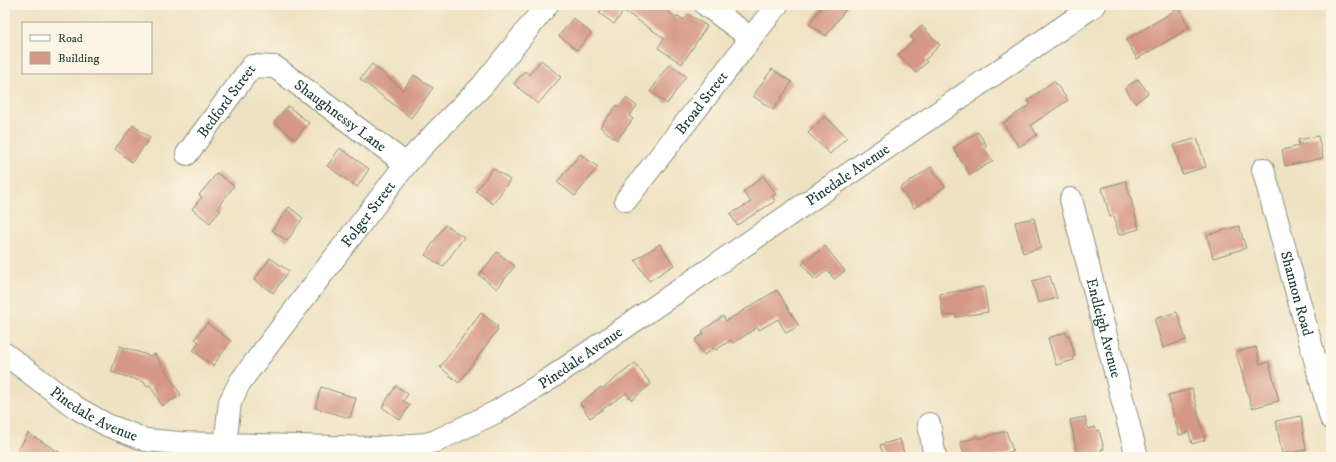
<svg xmlns="http://www.w3.org/2000/svg" width="1336" height="462" font-family="'IM FELL DW Pica',serif">
	<rect width="100%" height="100%" fill="#fcf5e5"/>
	<filter id="ink" filterUnits="userSpaceOnUse"><feTurbulence type="fractalNoise" baseFrequency=".025" numOctaves="2"/><feDisplacementMap in="SourceGraphic" scale="8" xChannelSelector="R" yChannelSelector="G"/><feConvolveMatrix kernelMatrix="1 2 1 2 8 2 1 2 1" color-interpolation-filters="sRGB"/></filter>
	<filter id="wash" filterUnits="userSpaceOnUse"><feTurbulence type="fractalNoise" baseFrequency=".012" numOctaves="4" result="noise"/><feDisplacementMap in="SourceGraphic" scale="16" xChannelSelector="R" yChannelSelector="G"/><feGaussianBlur stdDeviation="0.9" result="paint"/><feColorMatrix in="noise" values="0 0 0 0 0 0 0 0 0 0 0 0 0 0 0 0 0 1.4 0 .05"/><feComposite in="paint" operator="in"/></filter>
	<g filter="url(#wash)">
		<rect width="100%" height="100%" fill="#efe2c2"/>
		<g id="blocks">
			<path fill="#d69886" d="M605,5H660L677,18L678,16L684,20L688,14L707,26L682,64L658,48L664,38L624,11L614,24L599,13Z
				M823,5H849L826,36L809,24Z
				M1179,8L1189,28L1137,59L1126,40Z
				M573,18L591,33L577,50L559,36Z
				M922,26L940,45L925,60L927,62L916,73L898,55L914,40L910,37Z
				M541,60L561,77L538,104L514,84L525,71L529,75Z
				M372,64L403,90L414,75L433,88L411,118L360,79Z
				M669,64L686,76L667,104L650,92Z
				M772,69L792,82L773,110L753,96Z
				M1138,79L1148,93L1135,103L1125,88Z
				M1054,81L1068,100L1031,125L1037,135L1019,147L1003,123L1031,104L1028,100Z
				M626,98L637,106L629,116L633,119L617,140L600,127L617,105L619,107Z
				M288,106L309,123L295,139L274,122Z
				M825,116L847,137L830,154L808,133Z
				M133,125L150,138L132,162L115,149Z
				M978,132L987,146L984,148L993,161L970,175L953,148Z
				M1318,136L1323,158L1285,166L1282,150L1299,146L1298,140Z
				M1197,138L1206,167L1182,174L1174,145Z
				M340,148L369,169L357,187L327,166Z
				M580,154L598,167L575,196L557,182Z
				M931,167L945,187L914,208L900,188Z
				M493,168L510,180L493,204L476,191Z
				M217,173L234,186L217,208L221,210L210,223L192,209L202,197L199,195Z
				M763,176L776,194L772,196L775,201L737,225L730,214L751,202L743,192Z
				M1126,181L1139,229L1119,235L1114,216L1110,217L1102,188Z
				M289,207L303,218L287,241L272,230Z
				M1034,218L1041,248L1023,253L1015,222Z
				M445,225L464,237L443,267L425,255Z
				M1239,226L1246,248L1213,258L1207,235Z
				M660,244L674,265L649,281L635,260Z
				M825,246L845,271L834,279L828,270L815,280L802,264Z
				M497,252L515,266L497,289L479,275Z
				M270,258L289,271L273,293L254,280Z
				M1050,276L1057,298L1038,303L1032,281Z
				M984,287L988,312L956,317L955,314L943,316L940,294Z
				M777,290L799,326L786,333L778,319L759,330L758,327L733,343L731,340L716,350L714,348L704,355L695,340L704,333L702,331L723,316L726,321Z
				M1177,312L1186,340L1163,348L1154,319Z
				M481,313L498,326L496,328L498,329L459,383L440,367Z
				M207,323L231,341L213,366L193,351L199,342L195,339Z
				M1066,332L1067,336L1069,335L1075,356L1073,357L1074,360L1056,365L1048,338Z
				M120,346L150,356L155,354L181,395L162,406L150,385L147,387L144,382L111,372Z
				M1256,347L1260,364L1269,362L1279,401L1252,408L1236,352Z
				M635,363L651,384L632,400L626,393L590,418L580,403L601,387L602,389Z
				M396,386L408,394L403,401L410,405L400,420L382,407Z
				M321,387L356,398L350,418L315,408Z
				M1192,389L1205,440L1192,444L1189,432L1179,435L1168,395Z
				M1301,416L1306,450L1282,454L1276,421Z
				M1085,417L1088,429L1095,427L1096,431L1099,430L1104,449H1101L1102,455L1093,457H1078L1070,420Z
				M1006,431L1013,451L994,457H965L960,442L978,437L979,439Z
				M28,433L67,457H24L17,452Z
				M900,439L905,457H884L880,445Z"/>
		</g>
	</g>
	<g filter="url(#ink)">
		<use href="#blocks" fill-opacity="0" stroke="#87907b" stroke-width="1"/>
		<g fill="none" stroke-linecap="round" stroke-linejoin="round">
			<g stroke="#87907b" stroke-width="24">
				<g id="minor">
					<path d="M706,5L751,38"/>
					<path id="s1" d="M187,154L252,66L275,67L406,164"/>
					<path id="s2" d="M1263,169L1331,418"/>
					<path id="s3" d="M1071,199L1137,457"/>
					<path id="s4" d="M626,200L777,5"/>
					<path id="s5" d="M5,354L75,407L107,425L146,440L180,443L376,448L425,444L436,441L496,412L551,378L1095,5"/>
					<path d="M929,424L935,457"/>
					<path id="s6" d="M225,444L230,402L240,382L406,164L439,129L482,86L547,5"/>
				</g>
			</g>
			<use href="#minor" stroke="#fff" stroke-width="22"/>
		</g>
	</g>
	<g text-anchor="middle" dominant-baseline="central" stroke-width="3.5" stroke-linejoin="round" paint-order="stroke">
		<g font-size="15" fill="#1f3d34" stroke="#fcf5e5">
			<text stroke="none"><textPath href="#s4" startOffset="123">Broad Street</textPath></text>
			<text stroke="none"><textPath href="#s1" startOffset="66">Bedford Street</textPath></text>
			<text stroke="none"><textPath href="#s1" startOffset="214">Shaughnessy Lane</textPath></text>
			<text stroke="none"><textPath href="#s5" startOffset="948">Pinedale Avenue</textPath></text>
			<text stroke="none"><textPath href="#s6" startOffset="276">Folger Street</textPath></text>
			<text stroke="none"><textPath href="#s2" startOffset="129">Shannon Road</textPath></text>
			<text stroke="none"><textPath href="#s3" startOffset="133">Endleigh Avenue</textPath></text>
			<text stroke="none"><textPath href="#s5" startOffset="624">Pinedale Avenue</textPath></text>
			<text stroke="none"><textPath href="#s5" startOffset="108">Pinedale Avenue</textPath></text>
		</g>
	</g>
	<rect width="1336" height="462" fill="none" stroke="#fcf5e5" stroke-width="20"/>
	<rect x="22" y="22" width="130" height="52" fill="#fcf5e5" stroke="#a4ab9e"/>
	<rect x="30" y="35" width="20" height="6" fill="#ffffff" stroke="#a4ab9e"/>
	<text x="58" y="42" font-size="12" fill="#1f3d34">Road</text>
	<rect x="30" y="52" width="20" height="12" fill="#d69886" stroke="#a4ab9e"/>
	<text x="58" y="62" font-size="12" fill="#1f3d34">Building</text>
</svg>
